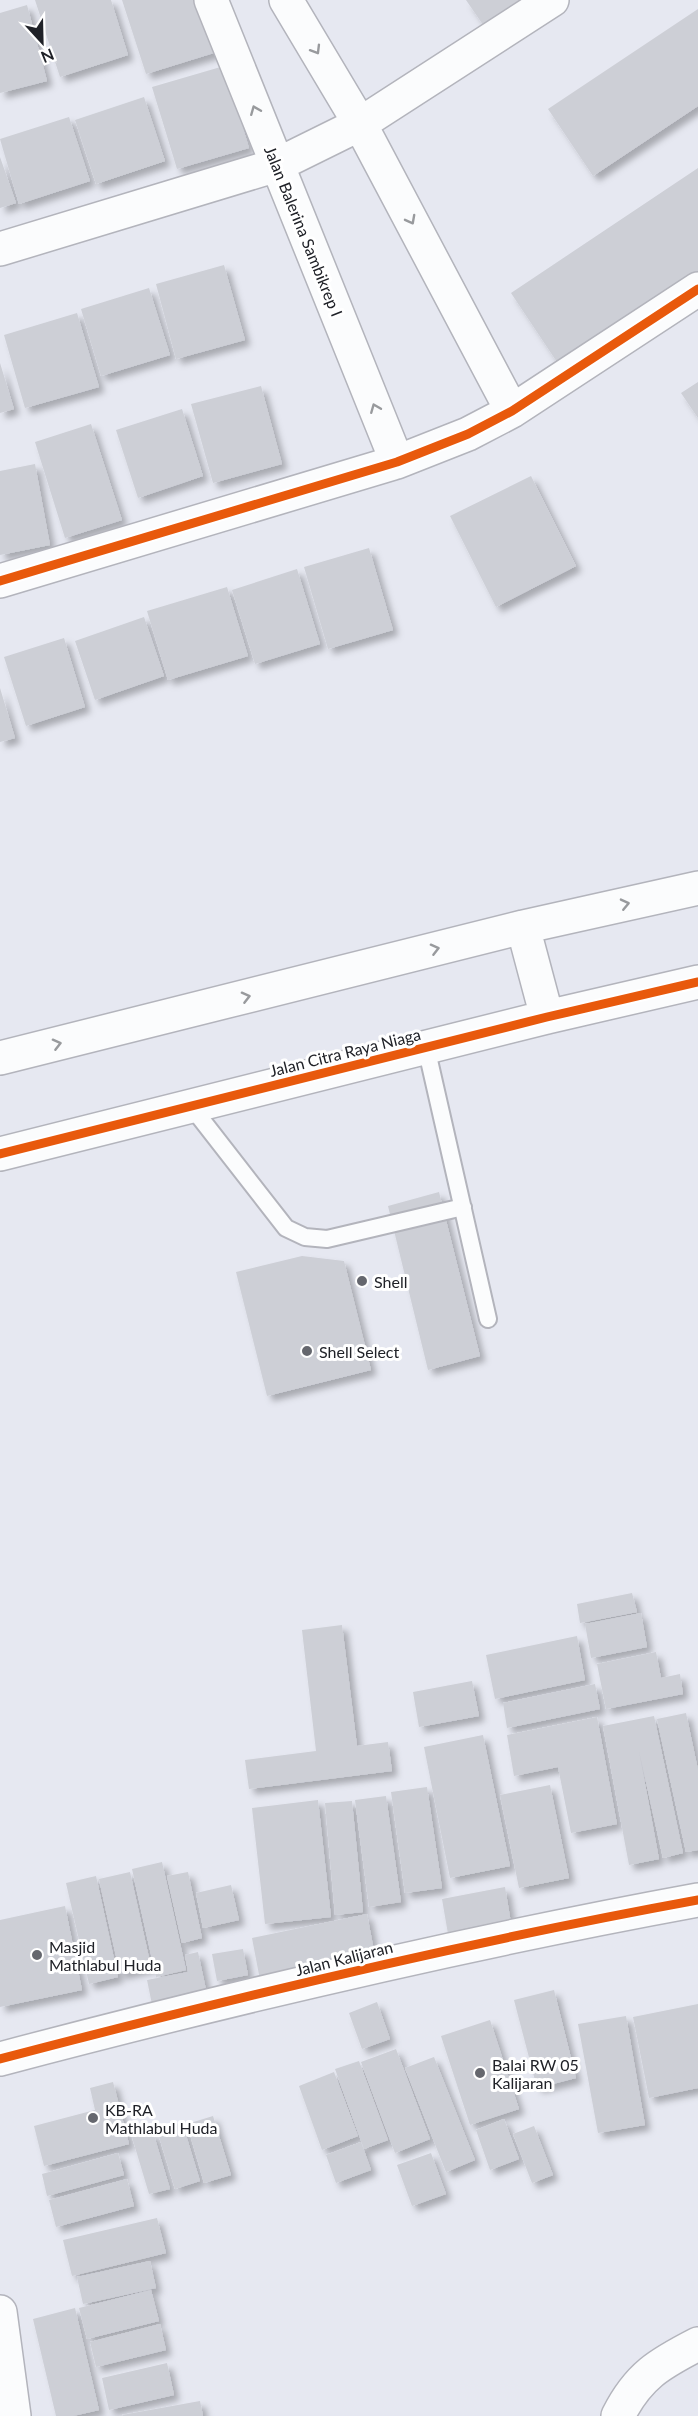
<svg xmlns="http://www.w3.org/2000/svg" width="698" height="2416" font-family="Lato,sans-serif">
	<defs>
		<filter id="shadow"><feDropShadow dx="5.5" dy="5.5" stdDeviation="3" flood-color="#0004"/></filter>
	</defs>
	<rect width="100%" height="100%" fill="#e6e8f1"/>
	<path fill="#cdcfd6" filter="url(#shadow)" d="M35,0H111L128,55L60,77Z
		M122,0H201L217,52L146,74Z
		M466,0H537L488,32Z
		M27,5L47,81L0,93V13Z
		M698,9V106L593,176L548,109Z
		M224,66L249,148L177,169L152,87Z
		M144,97L165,161L96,184L75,120Z
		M69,117L90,181L19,204L0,139Z
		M0,157L16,203L0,208Z
		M698,168V277L561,368L511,293Z
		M224,265L245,340L176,359L156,284Z
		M149,288L170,355L101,376L81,309Z
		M77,313L99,387L25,408L4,335Z
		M0,363L14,409L0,413Z
		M698,382V418L681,393Z
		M261,386L282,464L213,483L191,404Z
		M182,409L203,476L138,498L116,430Z
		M91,424L122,520L65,538L35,442Z
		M35,464L50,545L0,555V471Z
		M531,476L576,566L496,607L450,516Z
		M369,548L393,630L328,649L304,567Z
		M297,569L320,644L255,664L232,590Z
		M227,587L248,656L168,680L147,611Z
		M144,617L164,676L95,700L75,641Z
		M64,638L85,707L26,726L4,657Z
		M0,688L15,738L0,742Z
		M439,1192L480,1356L428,1370L388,1206Z
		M302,1256L344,1261L371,1370L267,1396L236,1272Z
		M632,1593L637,1612L580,1623L577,1604Z
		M641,1613L647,1647L591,1658L585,1624Z
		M342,1625L357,1746L388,1742L392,1771L249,1789L245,1760L316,1751L302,1630Z
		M577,1636L585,1680L495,1699L486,1655Z
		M656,1652L661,1678L680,1674L683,1694L606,1709L597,1664Z
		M472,1681L479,1716L419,1727L413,1692Z
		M595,1684L600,1709L507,1728L503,1703Z
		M686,1713L698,1770V1850L686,1852L657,1719Z
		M654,1716L683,1853L663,1858L639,1751L659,1859L629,1865L603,1726Z
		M597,1717L617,1824L571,1833L558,1767L514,1776L507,1735Z
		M483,1735L510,1866L450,1878L424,1747Z
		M550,1785L569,1878L519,1888L500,1795Z
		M427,1787L442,1888L405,1893L391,1792Z
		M386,1796L401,1902L369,1907L355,1800Z
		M318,1800L331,1917L265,1924L252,1808Z
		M352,1801L363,1912L335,1915L325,1803Z
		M162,1862L186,1970L156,1977L132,1869Z
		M130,1872L151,1967L120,1974L99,1879Z
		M188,1872L202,1938L182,1943L167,1876Z
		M96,1876L118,1977L89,1984L66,1883Z
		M231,1885L239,1920L203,1928L196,1893Z
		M505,1887L511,1923L448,1934L442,1899Z
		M65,1906L82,1990L0,2007V1920Z
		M367,1914L375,1956L260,1980L252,1938Z
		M243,1949L248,1975L217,1981L212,1954Z
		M198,1952L209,2004L154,2014L147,1980L188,1972L185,1955Z
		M554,1990L576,2078L537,2088L514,2000Z
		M377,2002L390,2039L362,2049L349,2013Z
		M698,2004V2088L649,2098L633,2017Z
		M626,2016L645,2125L598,2133L578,2024Z
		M490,2020L519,2109L470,2125L441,2036Z
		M396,2049L430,2139L395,2153L361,2062Z
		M434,2057L475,2160L446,2172L405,2068Z
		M359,2061L388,2140L364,2149L335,2069Z
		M334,2072L358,2136L322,2150L299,2086Z
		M113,2082L129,2144L44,2166L34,2126L95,2110L90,2088Z
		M213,2116L231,2175L204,2183L187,2124Z
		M504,2119L519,2159L490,2170L476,2130Z
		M182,2122L200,2181L175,2189L157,2130Z
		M534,2126L553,2175L532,2183L513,2134Z
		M153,2132L170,2189L149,2194L132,2137Z
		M361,2142L371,2170L336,2183L326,2155Z
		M118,2153L124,2175L47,2196L42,2174Z
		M431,2153L446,2194L412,2206L397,2165Z
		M127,2179L134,2206L56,2227L49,2200Z
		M157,2218L166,2253L72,2276L63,2240Z
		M150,2261L156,2288L83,2304L77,2277Z
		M151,2290L159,2321L87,2339L79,2308Z
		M75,2308L99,2410L73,2416H56L33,2319Z
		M160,2324L166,2350L96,2367L90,2342Z
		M167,2363L174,2395L109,2410L102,2378Z
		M200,2401L203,2416H123L122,2415Z"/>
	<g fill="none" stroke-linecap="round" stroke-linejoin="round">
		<g stroke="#b3b4bc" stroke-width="20">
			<path id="service" d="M426,1047L488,1319
				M191,1106L286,1228L305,1237L327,1239L463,1207"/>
		</g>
		<g stroke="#b3b4bc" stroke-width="36">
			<path id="minor" d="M211,0L397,462
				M286,0L360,124L512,411
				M0,249L277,165L360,124L552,0
				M0,581L397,462L468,434L512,411L698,289
				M0,2059C231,1998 463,1943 698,1900
				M0,2312L14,2416
				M618,2416C638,2376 659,2364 698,2344"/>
		</g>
		<g stroke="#b3b4bc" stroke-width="36">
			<path id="tertiary" d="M523,927L547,1017
				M0,1058L523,927L698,888
				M0,1154L547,1017L698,982"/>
		</g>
		<use href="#service" stroke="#fbfcfd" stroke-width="16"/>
		<use href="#minor" stroke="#fbfcfd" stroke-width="33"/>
		<use href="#tertiary" stroke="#fbfcfd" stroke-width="33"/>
		<g stroke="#fff" stroke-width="13">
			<path id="cycleway" d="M0,581L397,462L468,434L512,411L698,289
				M0,1154L547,1017L698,982
				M0,2059C231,1998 463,1943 698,1900"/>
		</g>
		<use href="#cycleway" stroke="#e8590c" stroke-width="9"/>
	</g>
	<defs><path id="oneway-chevron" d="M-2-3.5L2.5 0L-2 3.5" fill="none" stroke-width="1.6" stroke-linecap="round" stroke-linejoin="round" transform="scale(1.5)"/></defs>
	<g stroke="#989a9d">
		<use href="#oneway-chevron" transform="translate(316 50) rotate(59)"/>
		<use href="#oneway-chevron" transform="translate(255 110) rotate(-112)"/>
		<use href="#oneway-chevron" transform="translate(411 220) rotate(62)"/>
		<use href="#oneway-chevron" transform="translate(375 408) rotate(-112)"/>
		<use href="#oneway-chevron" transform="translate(625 904) rotate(-13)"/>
		<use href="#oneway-chevron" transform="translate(435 949) rotate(-14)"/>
		<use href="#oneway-chevron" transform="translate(246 997) rotate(-14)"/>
		<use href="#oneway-chevron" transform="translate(57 1044) rotate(-14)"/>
	</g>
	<g fill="#65676e" stroke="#fff" stroke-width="2">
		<circle cx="362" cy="1281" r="6"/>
		<circle cx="307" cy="1351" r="6"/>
		<circle cx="37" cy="1955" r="6"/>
		<circle cx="480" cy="2073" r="6"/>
		<circle cx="93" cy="2118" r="6"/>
	</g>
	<g text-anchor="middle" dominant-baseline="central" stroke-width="6" stroke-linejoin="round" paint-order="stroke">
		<g font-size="16" fill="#202228" stroke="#fff">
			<text transform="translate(304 231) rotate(68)">Jalan Balerina Sambikrep I</text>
			<text transform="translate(345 1052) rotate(-14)">Jalan Citra Raya Niaga</text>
			<text transform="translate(344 1958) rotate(-14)">Jalan Kalijaran</text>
		</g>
		<g font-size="16" fill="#202228" stroke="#fff" text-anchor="start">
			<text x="374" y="1281">Shell</text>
			<text x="319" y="1351">Shell Select</text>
			<text x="49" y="1946">Masjid<tspan x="49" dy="18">Mathlabul Huda</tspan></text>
			<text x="492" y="2064">Balai RW 05<tspan x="492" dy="18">Kalijaran</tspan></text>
			<text x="105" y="2109">KB-RA<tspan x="105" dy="18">Mathlabul Huda</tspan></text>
		</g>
	</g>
	<g transform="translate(42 42) rotate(158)" stroke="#ffffff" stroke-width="4.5" paint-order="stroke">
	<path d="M0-4.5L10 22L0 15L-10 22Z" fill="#202228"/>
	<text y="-9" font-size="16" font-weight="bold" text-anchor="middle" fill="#202228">N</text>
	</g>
</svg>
